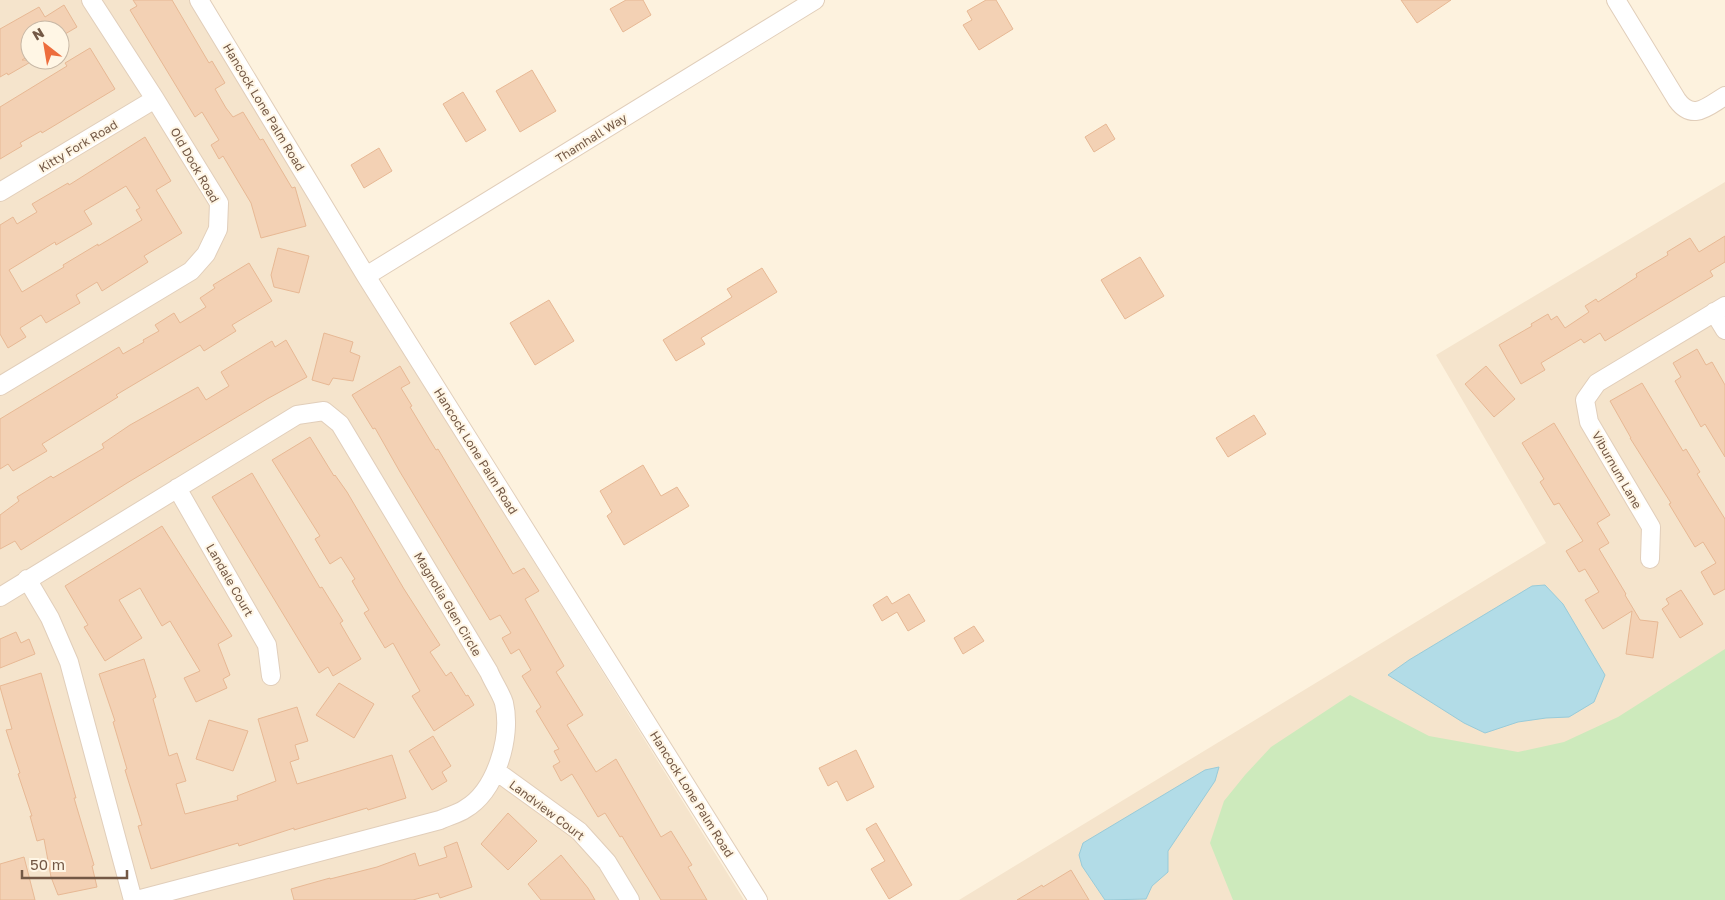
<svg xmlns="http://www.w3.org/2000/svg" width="1725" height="900" font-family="'Golos Text',sans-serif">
	<rect width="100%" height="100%" fill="#fdf2de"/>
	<path fill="#f5e4cc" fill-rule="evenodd" d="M0,0H189L353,270L744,900H0ZM30,30H60V60H30Z
		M1725,182V900H959L1546,543L1436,355Z"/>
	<path fill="#cdeabc" d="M1725,649V900H1233L1210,843L1224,801L1245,775L1271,747L1350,695L1429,736L1518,752L1564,742L1618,717Z"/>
	<path fill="#b2dce7" stroke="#98cbd9" d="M1545,585L1563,604L1605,675L1594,702L1569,717L1546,718L1518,722L1485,733L1464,723L1388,675L1409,660L1532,586Z
		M1219,767L1215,781L1168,851V872L1152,886L1146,899L1105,900L1082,866L1079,855L1083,843L1205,770Z"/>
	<path fill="#f3d1b4" stroke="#e7b894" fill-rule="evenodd" d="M133,0H172L209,63L212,61L225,83L215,89L226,108L233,117L243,112L260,140L263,139L292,188L295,187L306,226L261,238L251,203L223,156L219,159L211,145L219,140L202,112L195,117L130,10L137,6Z
		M626,0H643L651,15L623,32L610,9Z
		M986,0H996L1013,29L979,50L963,25L972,20L967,11Z
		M1401,0H1451L1417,23Z
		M64,5L77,27L60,37V30H30V55L22,60H34L8,75L7,73L0,77V29L39,7L45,17Z
		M90,48L115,89L42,133L41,131L20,143L22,146L0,159V107L67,66L65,63Z
		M532,70L556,111L520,132L496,91Z
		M463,92L486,130L466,142L443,104Z
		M1106,124L1115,139L1094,152L1085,137Z
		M145,137L171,181L156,190L182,233L144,256L148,262L102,291L97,282L76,295L80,303L46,323L41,315L20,328L26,337L8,348L0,334V225L13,217L17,224L37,212L32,204L68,183L69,185ZM126,186L140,208L136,210L142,220L98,246V244L63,265L64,267L22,292L9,270L55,242L56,245L92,224L84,211Z
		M379,148L392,171L364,188L351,165Z
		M1725,236V262L1710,271L1713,276L1605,341L1600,333L1584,343L1581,339L1541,363L1545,370L1521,384L1499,345L1532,326L1531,324L1548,314L1551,320L1557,316L1565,328L1589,312L1585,306L1596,299L1598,302L1637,277L1636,274L1668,255L1667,252L1690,238L1699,252Z
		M278,248L309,256L299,293L274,287L271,275Z
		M1140,257L1164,296L1125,319L1101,280Z
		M249,263L272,301L232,325L236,331L204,351L200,345L116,395L118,397L42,444L47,451L13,471L8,464L0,469V419L119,347L123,354L144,342L143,340L159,331L155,325L174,313L180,323L206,307L200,298L215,288L213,285Z
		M762,268L777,292L701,338L705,344L676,361L663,340L732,297L727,289Z
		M549,300L574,341L535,365L510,323Z
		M324,333L353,342L350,352L360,356L353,381L333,378L329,385L312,380Z
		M286,340L307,377L267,399L127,483L21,550L15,541L0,549V515L19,501L17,497L51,476L53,478L104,448L102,444L130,425L198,387L206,400L229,386L221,372L272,341L275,347Z
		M1697,349L1706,365L1712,362L1725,385V457L1705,424L1701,427L1675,381L1681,377L1673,363Z
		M400,366L410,383L401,388L412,406L410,407L436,450L438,449L513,574L524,568L539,591L525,599L564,666L556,672L583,715L567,725L596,772L616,759L661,837L671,831L692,865L688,867L707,900H661L622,836L620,837L605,813L598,817L572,774L561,781L553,766L560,762L554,751L559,749L536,711L541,707L522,676L531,670L519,649L511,654L502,638L511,633L500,615L490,620L400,472L375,428L373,429L352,395Z
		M1486,366L1515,399L1494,417L1465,384Z
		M1642,383L1683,451L1686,449L1700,472L1697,474L1725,519V589L1714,595L1701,572L1716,563L1703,542L1695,547L1669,504L1671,503L1630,438H1631L1610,401Z
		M1254,415L1266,434L1228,457L1216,438Z
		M1554,423L1610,515L1597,523L1609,543L1599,549L1626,594L1625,595L1640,620L1658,622L1653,658L1626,654L1632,611L1603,629L1585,600L1599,592L1585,569L1579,572L1566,551L1583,541L1559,503L1554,505L1540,482L1544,479L1522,443Z
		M310,437L334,476L335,475L347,492L404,589L440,645L430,652L446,676L451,672L466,696L468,695L474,705L434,731L412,696L420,691L393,643L385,648L364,613L369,610L352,581L355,579L341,557L330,564L315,539L320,536L272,460Z
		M643,465L661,496L677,487L689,506L624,545L607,516L612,512L600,491Z
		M252,473L320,588L322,587L343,621L340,623L361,659L333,676L328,667L319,673L212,497Z
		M162,526L232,636L218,644L230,675L223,679L227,688L196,702L184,678L200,671L170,621L162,626L140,588L119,600L142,638L105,661L84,627L88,625L65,586Z
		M1681,590L1703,624L1680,638L1662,609L1669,604L1666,599Z
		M909,594L925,621L908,631L897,612L882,621L873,605L887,596L892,604Z
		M974,626L984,641L963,654L954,638Z
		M16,632L21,643L29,639L35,654L0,668V639Z
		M144,659L156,697L153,699L169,756L177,753L186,781L176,784L185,814L238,800L237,796L276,781L258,719L297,707L308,741L295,745L299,759L290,762L297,784L392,755L406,798L368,810L367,808L294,830V828L239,846L238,843L151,869L138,826L142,825L125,770L127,769L113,722L115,721L99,674Z
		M41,673L76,798H74L94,865L92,866L97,887L58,895L51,877L44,839L37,841L30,816H32L18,774L20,773L6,730L12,729L0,687V686Z
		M339,683L374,704L354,738L316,715Z
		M209,720L248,731L233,771L196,759Z
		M433,736L451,766L442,772L447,781L432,790L409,751Z
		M856,750L874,787L847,801L837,781L828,786L819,768Z
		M508,813L537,841L508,870L481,844Z
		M876,823L912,885L889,899L871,869L885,861L866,829Z
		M457,842L472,887L440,898L438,893L413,900H294L291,889L330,878V879L377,867L415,853L419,866L447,857L444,847Z
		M561,855L588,888L595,900H541L528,884Z
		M24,857L35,900H0V864Z
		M1071,870L1089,900H1017L1042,885L1043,887Z"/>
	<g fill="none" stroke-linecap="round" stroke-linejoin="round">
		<g stroke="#e1ceba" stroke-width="20">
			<path id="minor" d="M199,0L366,276L758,900
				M1616,0L1677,100C1693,122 1708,106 1725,96
				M0,192L155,99
				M366,276L815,0
				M1714,312L1725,330
				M0,386L191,271L206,254L218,229L219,203L155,99L91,0
				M177,488L267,645L271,676
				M1650,559L1651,527L1589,422L1585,400L1597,383L1725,306
				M27,579L50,618L69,662L133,900
				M0,597L297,415L324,411L340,424L489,672C493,682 501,693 504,703C512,737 496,791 465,809C458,814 448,816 440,820L137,900
				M496,771L579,831L607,862L630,900"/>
		</g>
		<use href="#minor" stroke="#fff" stroke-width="18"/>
	</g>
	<g text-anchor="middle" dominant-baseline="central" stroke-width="4" stroke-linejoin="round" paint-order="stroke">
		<g font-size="12" fill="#735845" stroke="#fff6e5">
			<text transform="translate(264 107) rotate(59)">Hancock Lone Palm Road</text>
			<text transform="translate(591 138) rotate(-32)">Thamhall Way</text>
			<text transform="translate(78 146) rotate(-31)">Kitty Fork Road</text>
			<text transform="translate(195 165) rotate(60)">Old Dock Road</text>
			<text transform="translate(476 451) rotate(58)">Hancock Lone Palm Road</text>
			<text transform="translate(1617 470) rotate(60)">Viburnum Lane</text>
			<text transform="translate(230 580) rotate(60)">Landale Court</text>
			<text transform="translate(448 604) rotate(59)">Magnolia Glen Circle</text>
			<text transform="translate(692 794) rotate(58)">Hancock Lone Palm Road</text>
			<text transform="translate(547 810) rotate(37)">Landview Court</text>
		</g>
	</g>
	<g transform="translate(45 45) rotate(329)"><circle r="24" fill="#fff6e5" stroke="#c7b7a5"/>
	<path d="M0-4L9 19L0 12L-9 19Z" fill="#ed6d3d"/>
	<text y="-8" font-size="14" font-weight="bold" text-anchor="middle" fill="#735845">N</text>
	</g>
	<path d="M22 870v8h105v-8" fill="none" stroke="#735845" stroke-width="2.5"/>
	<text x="30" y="870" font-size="15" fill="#735845" stroke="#fff6e5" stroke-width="4" paint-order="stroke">50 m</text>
</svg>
